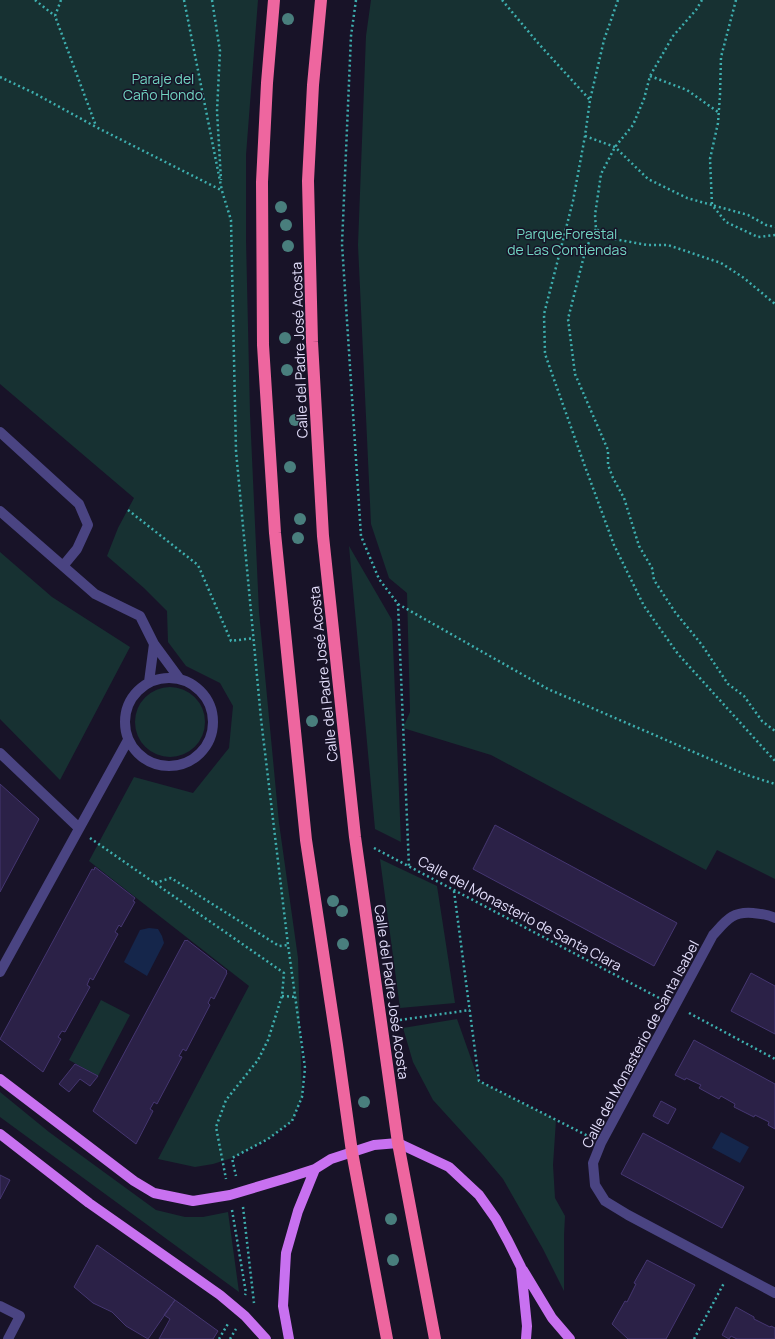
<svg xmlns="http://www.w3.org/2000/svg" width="775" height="1339" font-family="Manrope,sans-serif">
	<rect width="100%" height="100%" fill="#181328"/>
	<path fill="#173132" d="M0,0H258L246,155V240L250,414L259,612L279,823L298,958L302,1097L292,1121L268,1139L232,1158L213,1164L195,1167L158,1159L249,986L89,861L134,777L193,793L229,748L233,706L220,683L186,666L168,642L167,611L144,588L107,556L118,528L134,498L0,384Z
		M371,0H775V879L717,850L706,870L491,755L403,728L410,712L407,593L389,578L371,524L358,245L366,36Z
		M349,546L392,620L401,842L375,829Z
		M0,552L52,597L130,647L60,780L0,719Z
		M135 722a35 35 0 1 1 70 0a35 35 0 1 1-70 0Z
		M380,859L437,886L455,1003L400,1008Z
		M101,1000L130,1015L98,1076L69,1060Z
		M457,1019L479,1081L556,1120L553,1165L555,1198L565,1216L564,1235V1291L543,1249L503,1179L483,1155L433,1100L413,1062L403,1028Z
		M0,1092L49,1132L156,1210L185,1217H203L228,1212L239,1292L0,1117Z"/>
	<path fill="#15264b" d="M149,928L158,929L162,936L164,943L147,976L124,962L140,930Z
		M721,1132L749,1147L740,1163L712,1148Z"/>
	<path fill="#2b2147" stroke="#453671" d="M0,784L39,819L0,892Z
		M495,825L677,923L654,966L473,869Z
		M95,867L135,898L133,901L135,902L121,927L119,925L115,932L118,934L93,980L90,978L87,985L90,987L65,1032L62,1031L58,1037L61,1039L43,1072L0,1039L92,869L94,870Z
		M185,940L186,941L187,940L227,971L226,972L227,973L214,999L211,997L208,1003L210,1005L186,1051L183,1049L179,1056L182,1057L157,1104L154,1102L150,1109L153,1111L136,1144L93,1111Z
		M751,973L775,986V1034L731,1011Z
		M694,1040L775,1084V1129L768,1125L769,1122L755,1115L754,1117L734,1107L735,1104L721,1096L719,1099L699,1088L701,1085L686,1078L685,1080L675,1075Z
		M75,1064L98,1076L90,1086L80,1079L69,1092L59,1084Z
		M661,1101L676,1109L668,1124L653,1116Z
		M643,1133L744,1187L722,1228L621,1174Z
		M0,1175L10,1180L0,1199Z
		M97,1245L175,1300L148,1339L126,1326L112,1312L93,1303L74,1287Z
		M647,1260L695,1285L666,1339H628L612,1324L625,1301L627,1302L636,1284L634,1283Z
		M175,1300L218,1331L213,1339H159L170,1319L164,1315Z
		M736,1307L754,1317V1319L770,1327L771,1326L775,1328V1339H737L731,1336L729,1339L722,1335Z"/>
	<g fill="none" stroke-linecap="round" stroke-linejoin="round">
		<path stroke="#3eafaf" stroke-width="2.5" stroke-dasharray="2 3" stroke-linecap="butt" d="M35,0L55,16
			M61,0L55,16L96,126
			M184,0L222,191L231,220L236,451L261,719L288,945L305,1068L302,1097L292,1121L268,1139L232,1158L236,1176
			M212,0L220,51L217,111L221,180
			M356,0L351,36L342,244L361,536L379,579L398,604L409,867
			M502,0L538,43L590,100
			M618,0L604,40L590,100L585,136L573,201L544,314L545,354L583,461L614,545L644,606L678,654L775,761
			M702,0L696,10L673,36L650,76L644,99L633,125L615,147L601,174L595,215L596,229L614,239L647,245H668L721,263L744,278L775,304
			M736,0L721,57L720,95L718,123L710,159L712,205L748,215L766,225L775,227
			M650,76L687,90L718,112
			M0,77L34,93L96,127L221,190
			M585,136L615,147L648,179L687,198L712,205L726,222L758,237L775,235
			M596,229L586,248L568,319L575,374L608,450V465L613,478L624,498L639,546L652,568L654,580L675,612L702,645L728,684L744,696L762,721L775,731
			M128,510L198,565L231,641L254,638
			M398,604L548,689L747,775L775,784
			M90,838L284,973L282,996L268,1040L258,1060L226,1100L216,1127L226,1179
			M374,848L661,999
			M155,883L171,878L279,946L288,945
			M454,891L479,1081L588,1136
			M282,996L296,997
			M689,1013L775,1059
			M400,1020L470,1010
			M243,1207L254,1303
			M232,1210L246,1293L245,1295
			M219,1339L229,1322
			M230,1339L236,1329
			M694,1339L724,1283"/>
		<path stroke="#4a4482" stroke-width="10" d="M0,432L79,504L88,525L77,549L63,566
			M0,511L95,594L140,616L154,644L179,678
			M125 722a44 44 0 1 1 88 0a44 44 0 1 1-88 0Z
			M149,682L154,644
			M0,753L79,828
			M775,918C768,914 762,914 753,913C732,911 726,921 713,935L601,1143L593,1163L595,1185L605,1201L628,1215L775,1293
			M0,972L128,740
			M0,1306L20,1316L8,1339"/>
		<path stroke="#c871f0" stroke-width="10" d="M0,1079L134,1181L154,1193L193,1201L230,1195L287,1178L315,1169L331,1159L374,1145L398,1143L449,1167L479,1195L496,1219L508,1241L521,1267L527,1326L526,1339
			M0,1134L89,1203L220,1295L245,1316L266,1339
			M523,1270L552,1318L570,1339
			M289,1339L283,1306L286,1253L298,1211L315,1169"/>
		<path stroke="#ee669f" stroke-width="12" d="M274,0L267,83L262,182L263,345L275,533L306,840L337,1045L352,1152L387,1339
			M321,0L313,85L308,181L312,342L323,536L355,837L398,1143L435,1339"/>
	</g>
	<g fill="#497e7d">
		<circle cx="288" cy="19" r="6"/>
		<circle cx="281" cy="207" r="6"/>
		<circle cx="286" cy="225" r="6"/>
		<circle cx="288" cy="246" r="6"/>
		<circle cx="285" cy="338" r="6"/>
		<circle cx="287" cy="370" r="6"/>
		<circle cx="295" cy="420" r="6"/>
		<circle cx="290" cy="467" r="6"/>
		<circle cx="300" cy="519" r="6"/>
		<circle cx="298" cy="538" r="6"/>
		<circle cx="312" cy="721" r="6"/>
		<circle cx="333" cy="901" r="6"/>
		<circle cx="342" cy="911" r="6"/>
		<circle cx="343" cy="944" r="6"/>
		<circle cx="364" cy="1102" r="6"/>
		<circle cx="391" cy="1219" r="6"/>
		<circle cx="393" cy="1260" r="6"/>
	</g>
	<g text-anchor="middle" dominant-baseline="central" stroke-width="3" stroke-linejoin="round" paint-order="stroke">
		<g font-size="14" fill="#71d5c2" stroke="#181328">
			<text x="163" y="78">Paraje del<tspan x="163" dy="16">Caño Hondo</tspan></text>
			<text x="567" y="233">Parque Forestal<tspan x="567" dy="16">de Las Contiendas</tspan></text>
		</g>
		<g font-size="14" fill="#e3defb" stroke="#181328">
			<text transform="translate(299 350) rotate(-92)">Calle del Padre José Acosta</text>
			<text transform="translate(323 674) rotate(-96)">Calle del Padre José Acosta</text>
			<text transform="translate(520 913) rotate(28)">Calle del Monasterio de Santa Clara</text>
			<text transform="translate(392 992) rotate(82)">Calle del Padre José Acosta</text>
			<text transform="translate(640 1044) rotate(-62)">Calle del Monasterio de Santa Isabel</text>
		</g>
	</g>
</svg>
